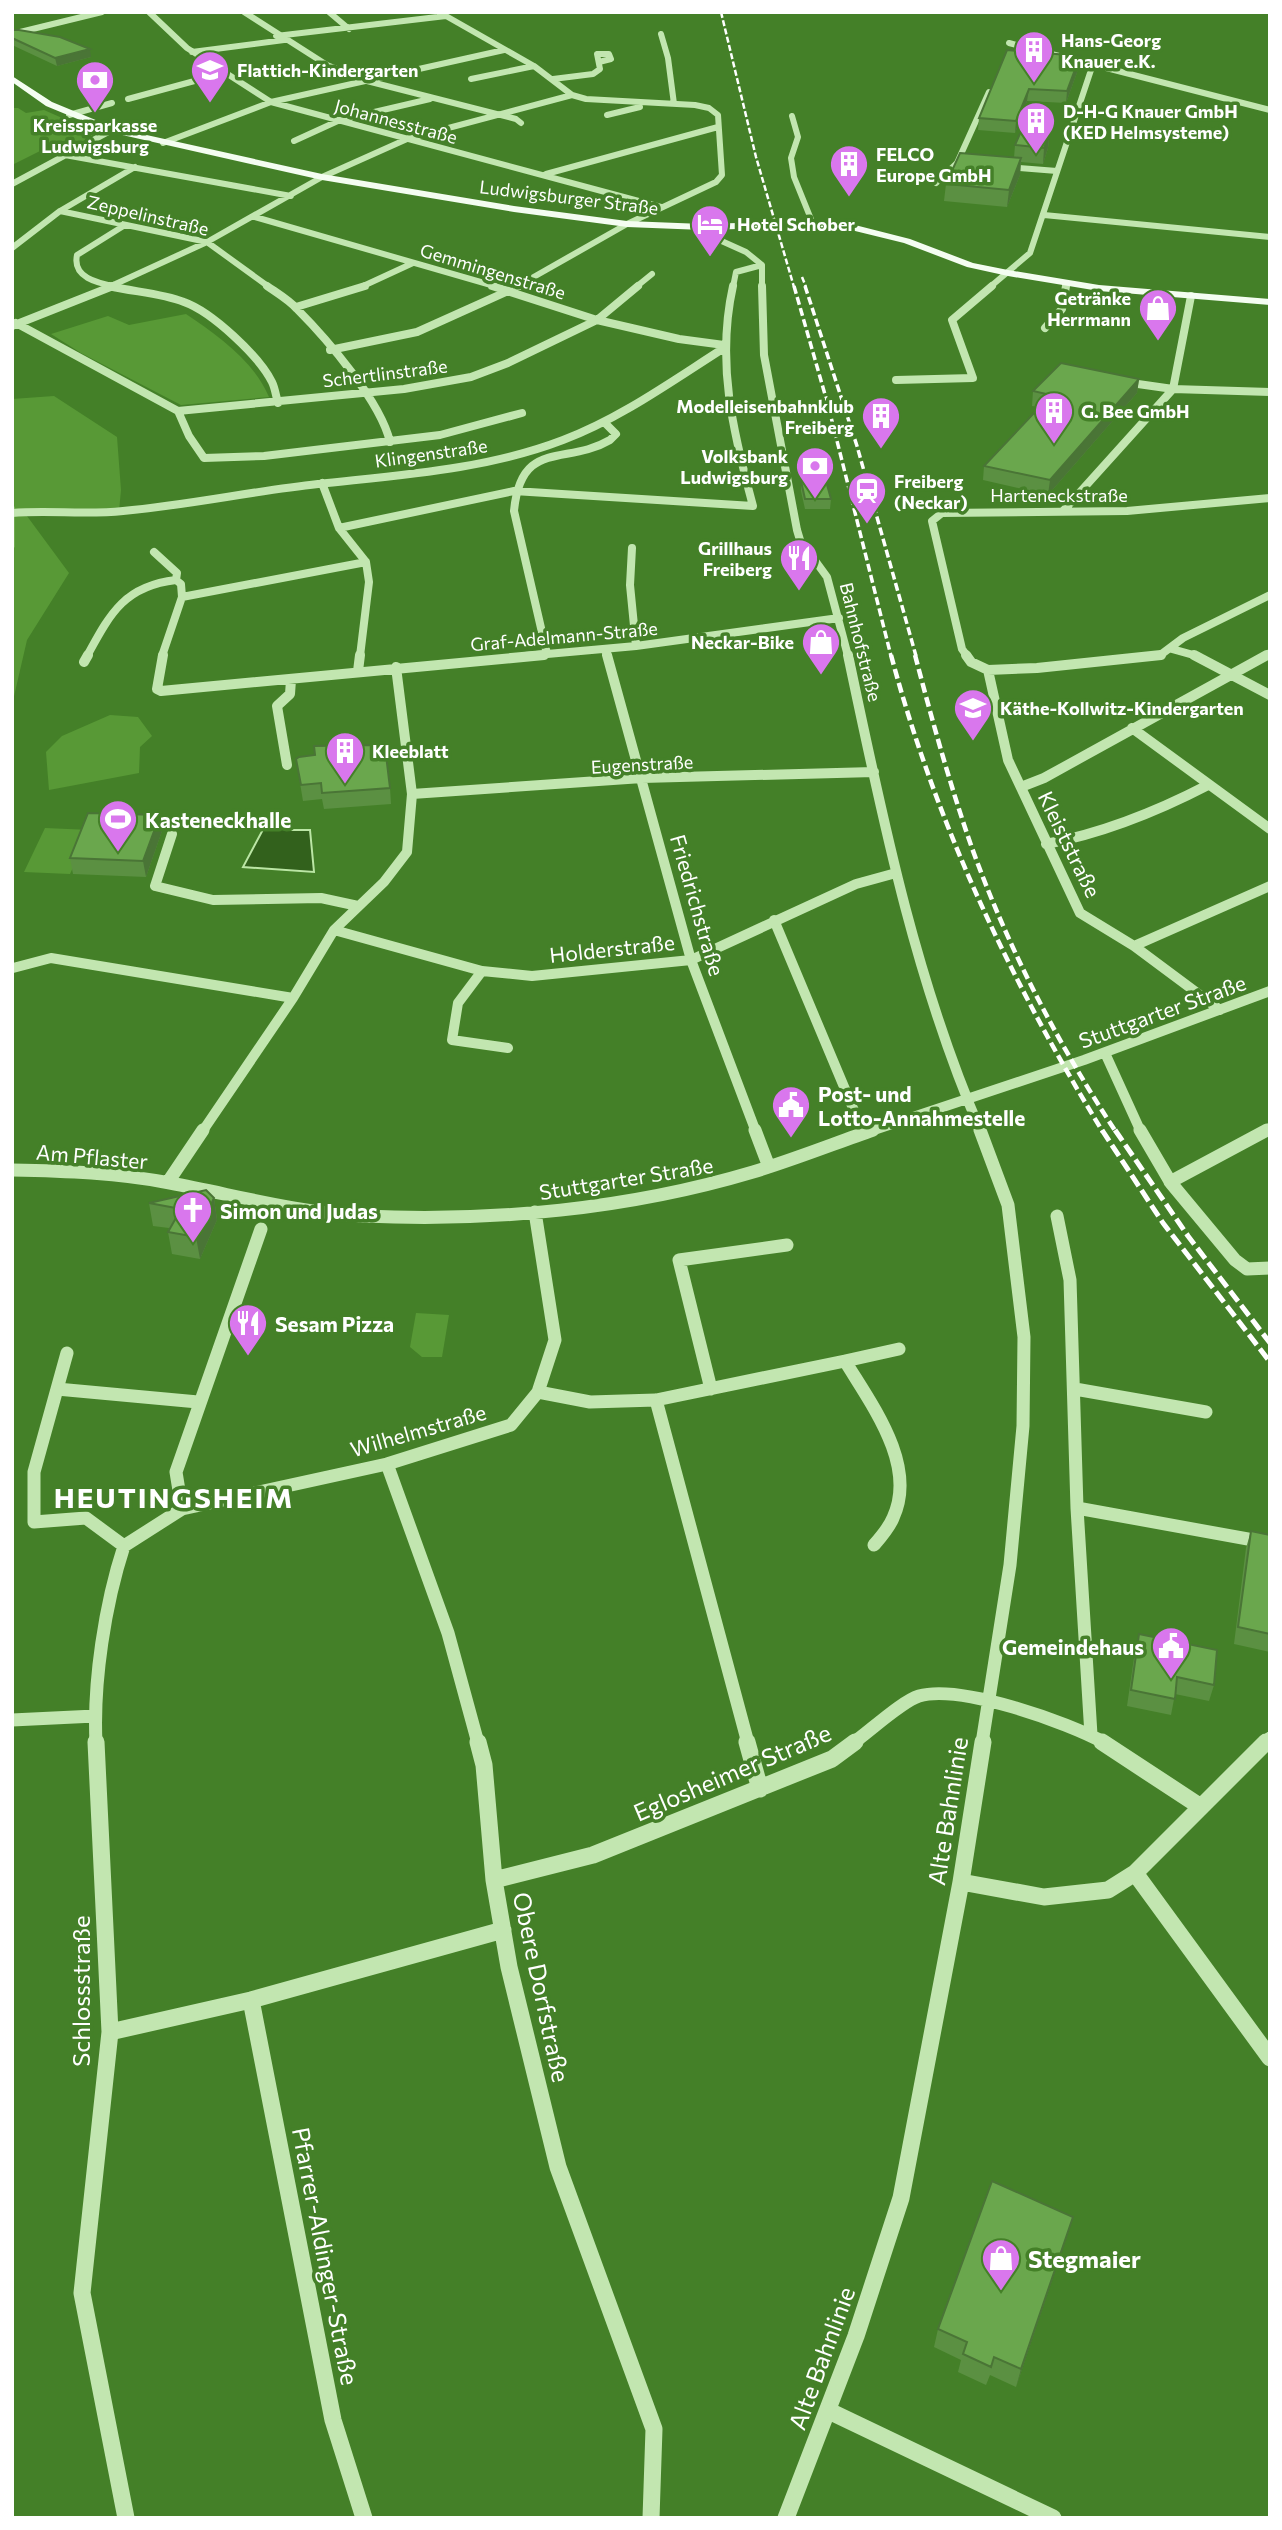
<svg xmlns="http://www.w3.org/2000/svg" width="1282" height="2530" font-family="Commissioner,sans-serif">
	<rect width="100%" height="100%" fill="#448028"/>
	<path fill="#589936" d="M18,108L26,113L44,110L96,133L79,144L60,141L12,165V108Z
		M186,314C217,335 254,361 269,397L181,405L81,353L51,334L108,316L129,325Z
		M54,396L117,437L121,490L119,511L24,512L69,573L27,640L12,705V399Z
		M110,715L138,717L152,736L140,747L139,773L49,790L46,752L62,736Z
		M45,828L90,830L70,874L24,872Z
		M416,1313L449,1315L442,1357H422L410,1347Z"/>
	<path fill="#32611c" stroke="#bbe6a5" stroke-width="2" d="M267,822L290,825L292,830H310L314,872L243,867Z"/>
	<g fill="none" stroke-linecap="round" stroke-linejoin="round">
		<path stroke="#bbe6a5" stroke-width="4.5" d="M12,507V547"/>
		<path stroke="#c2e6b0" stroke-width="6" d="M149,12L187,48L271,102L661,207
			M244,12L327,65L367,81L516,119L521,123
			M329,12L349,29
			M439,12L534,66L572,95L586,99L695,105L709,108L718,115L722,175L716,182L627,224L516,287
			M12,34L102,12
			M661,34L668,58L674,104
			M276,36L446,16
			M1009,43L1270,110
			M192,52L284,40
			M471,79L534,66
			M553,79L593,74L600,69L597,54H609L611,59L599,62
			M128,99L224,73
			M69,115L112,103
			M607,115L640,107
			M792,116L798,137L791,158L794,177L813,224
			M294,141L340,120L430,99
			M163,143L271,102L504,50
			M65,155L291,196
			M1006,167L1057,171
			M546,174L718,127
			M936,183L957,163L989,92
			M12,184L112,130
			M60,211L207,242L269,287
			M1044,215L1270,237
			M255,217L498,287
			M703,227L706,234L746,252L762,265V287
			M12,248L60,211L135,167
			M109,287L207,242L322,177L407,139L572,95
			M117,287C98,283 72,278 77,255L125,225
			M361,287L413,263
			M636,287L652,274
			M733,287L736,272L762,265
			M990,287L1030,253L1093,64
			M1065,287L1066,284"/>
		<path stroke="#c2e6b0" stroke-width="8" d="M109,286C134,292 161,293 184,302C212,312 259,356 272,382C275,388 276,396 278,403
			M267,286C277,293 289,300 297,309C327,339 381,402 390,442
			M492,286L597,320L679,339L724,345
			M762,286L764,355L797,530L800,540L827,577L848,656
			M296,307L365,286
			M16,323L178,411L189,436L204,458L264,456L440,435L522,413
			M12,326L113,286
			M1045,328L1062,309L1066,286
			M330,350L417,332L519,286
			M896,380L973,378L952,320L992,286
			M1124,382L1173,389L1270,392
			M178,411L404,389L471,377L508,363L597,320L638,286
			M322,483L339,528L366,562L369,582L360,656
			M1064,510L1173,389L1191,296
			M12,513C49,510 86,515 123,511C189,505 253,491 318,484C400,475 485,470 563,440C621,418 672,381 724,348
			M339,528L514,491L753,506C733,432 716,362 733,286
			M632,548L630,585L636,646
			M154,552L177,573L176,580L181,584L182,597L162,656
			M182,597L366,562
			M605,649L607,656
			M1172,649L1197,656
			M547,654L514,511C521,438 566,466 610,440L616,434L604,422
			M87,656C110,614 124,586 176,580
			M525,656L636,646L839,618
			M967,656L962,649L932,521L942,513L1127,511L1270,498
			M1154,656H1159L1183,638L1270,595
			M1264,656L1270,653"/>
		<path stroke="#c2e6b0" stroke-width="10" d="M163,655L157,689L161,691L544,655
			M607,655L691,960L756,1132
			M848,655C882,816 915,980 981,1132
			M966,655L971,662L988,670L1037,668L1161,655
			M1194,655L1270,695
			M84,662L88,655
			M988,670L1008,760L1080,913L1134,946L1220,1010
			M358,671L360,655
			M1132,728L1270,829
			M287,765L277,706L290,694L291,680
			M1021,787L1044,778L1267,655
			M412,794L642,778L874,772
			M172,834L155,886L213,900L321,898L358,906
			M1046,844C1104,833 1156,812 1208,785
			M774,920L863,1132
			M334,930L482,971L532,976L691,960L856,884L896,873
			M1134,946L1270,886
			M13,968L51,958L293,998
			M482,971L458,1003L452,1040L508,1048
			M1105,1053L1141,1132
			M202,1132L293,998L334,930L384,882L407,852L412,794L396,667
			M868,1132L1084,1060L1270,991
			M1263,1132L1270,1128"/>
		<path stroke="#c2e6b0" stroke-width="13" d="M755,1130L769,1167
			M863,1130L864,1133
			M980,1130L1008,1205L1024,1337L1023,1426L1010,1565L982,1743
			M1140,1130L1171,1183L1235,1260L1247,1269L1270,1268
			M12,1170C65,1171 118,1173 170,1183C235,1195 298,1213 364,1216C493,1222 629,1209 753,1172C793,1160 833,1144 873,1130
			M168,1182L203,1130
			M1170,1182L1267,1130
			M1057,1216L1070,1280L1077,1508L1091,1735
			M845,1361L899,1349
			M57,1389L67,1353
			M711,1389L679,1260L787,1245
			M1075,1389L1206,1412
			M538,1392L590,1402L656,1400L845,1361C871,1404 918,1465 893,1518C889,1528 881,1537 874,1545
			M656,1400L748,1743
			M387,1464L448,1633L478,1743
			M1077,1508L1270,1543
			M182,1509L176,1472L261,1229
			M124,1546L182,1509L387,1464L511,1425L538,1392L555,1340L535,1212
			M124,1546L86,1518L34,1522V1472L57,1389L198,1402
			M12,1720L95,1716
			M96,1743C93,1682 105,1604 124,1546
			M853,1743C869,1732 902,1701 919,1696C960,1684 1067,1722 1105,1743
			M1265,1743L1270,1738"/>
		<path stroke="#c2e6b0" stroke-width="17" d="M96,1742L110,2032L82,2293L126,2518
			M478,1742L484,1765L494,1880L509,1967L558,2167L654,2429L651,2518
			M747,1742L760,1789
			M1102,1742L1201,1807
			M1135,1873L1270,2058
			M494,1880L593,1855L832,1759L855,1742
			M961,1882L1044,1897L1108,1890L1135,1873L1266,1742
			M251,2000L333,2420L364,2518
			M110,2032L251,2000L503,1930
			M829,2411L1053,2518
			M786,2518L856,2336L901,2198L961,1882L983,1742"/>
		<path fill="#f4fdf1" fill-rule="evenodd" d="M12,76L52,102L115,128L322,174L514,206L627,221L703,224L813,221L851,224L910,239L973,263L1008,270L1099,285L1270,299V305L1099,291L1008,276L967,267L904,243L851,230L813,227L703,230L627,227L514,212L322,180L109,132L46,106L12,82Z"/>
		<path stroke="#fff" stroke-width="2.5" stroke-dasharray="6 2.5" stroke-linecap="butt" d="M721,12L756,157L794,287
			M802,277L806,287"/>
		<path stroke="#fff" stroke-width="3.5" stroke-dasharray="8 3.5" stroke-linecap="butt" d="M794,286L828,405L891,656
			M805,286L857,446L916,656"/>
		<path stroke="#fff" stroke-width="4.5" stroke-dasharray="10 4.5" stroke-linecap="butt" d="M891,655C936,824 1011,982 1103,1132
			M915,655C932,720 950,785 972,848C1008,948 1058,1044 1116,1132"/>
		<path stroke="#fff" stroke-width="5" stroke-dasharray="13 5" stroke-linecap="butt" d="M1102,1130L1163,1223L1270,1362
			M1115,1130L1188,1236L1270,1343"/>
	</g>
	<path fill="#5b9042" d="M12,30L91,57L57,66L12,45Z
		M1080,56L1079,67L1066,103L1027,101L1015,133L978,130L979,118Z
		M1050,131L1048,148L1043,164L1021,162L1020,175L1007,207L944,201L946,184L1014,158L1015,145Z
		M1139,379L1137,393L1048,495L983,480L984,466L1039,407L1032,406L1033,391Z
		M801,481L831,499L830,509H805L801,491Z
		M381,756L390,788L391,804L324,809L322,799L303,801L296,759Z
		M162,831L146,877L73,874L70,858Z
		M214,1198L217,1220L200,1259L172,1254L168,1232L169,1228L153,1226L149,1203Z
		M1251,1531L1270,1535V1652L1234,1644L1246,1548Z
		M1139,1634L1214,1685L1209,1701L1175,1694L1171,1715L1127,1706L1135,1651Z
		M1067,2236L1016,2387L990,2375L986,2385L958,2372L961,2360L934,2347L938,2329Z"/>
	<path fill="#4a7536" d="M90,49L91,57L57,66L55,58Z
		M1080,56L1079,67L1066,103L1067,91Z
		M1029,89L1027,101L1015,133L1016,121Z
		M1050,131L1048,148L1043,164L1044,148Z
		M1021,158L1020,175L1007,207L1009,190Z
		M1139,379L1137,393L1048,495L1050,480Z
		M160,815L162,831L146,877L143,861Z
		M214,1198L217,1220L200,1259L196,1237Z
		M1073,2217L1067,2236L1016,2387L1021,2369Z"/>
	<path fill="#6aa74d" stroke="#4a7536" stroke-width="2" d="M12,30H19L60,37L90,49L55,58L12,38Z
		M1007,50L1080,56L1067,91L1029,89L1016,121L979,118Z
		M1022,129L1050,131L1044,148L1015,145Z
		M960,153L1021,158L1009,190L946,184Z
		M1061,363L1139,379L1050,480L984,466L1051,395L1033,391Z
		M801,481H826L831,499H805Z
		M379,745L381,756L386,755L390,788L322,793L321,783L301,785L296,759L299,757L315,755L314,746Z
		M88,813L160,815L143,861L70,858Z
		M206,1190L214,1198L196,1237L168,1232L181,1209L149,1203Z
		M1251,1531L1270,1535V1634L1238,1627Z
		M1139,1634L1217,1650L1214,1685L1177,1677L1175,1699L1131,1690Z
		M992,2181L1073,2217L1021,2369L994,2357L991,2367L963,2354L967,2342L938,2329Z"/>
	<defs>
		<g id="building-pin" transform="scale(2.0125)"><path d="M0 17L-7.5 6A9.5 9.5 0 1 1 7.5 6Z" fill="#d977ed" stroke="#448028"/><path d="M-4-6H4V6H1V3H-1V6H-4ZM-2.5-4.3h1.7v1.8h-1.7ZM.8-4.3h1.7v1.8H.8ZM-2.5-1h1.7V.8h-1.7ZM.8-1h1.7V.8H.8Z" fill="#fff"/></g>
		<g id="school-pin" transform="scale(2.0125)"><path d="M0 17L-7.5 6A9.5 9.5 0 1 1 7.5 6Z" fill="#d977ed" stroke="#448028"/><path d="M0-5L7-2L0 1L-7-2ZM-4 1L0 2.5L4 1V4Q0 6-4 4Z" fill="#fff"/></g>
		<g id="bank-pin" transform="scale(2.0125)"><path d="M0 17L-7.5 6A9.5 9.5 0 1 1 7.5 6Z" fill="#d977ed" stroke="#448028"/><path d="M-6-4H6V4H-6ZM0-2.3a2.3 2.3 0 1 0 0 4.6a2.3 2.3 0 1 0 0-4.6Z" fill="#fff"/></g>
		<g id="hotel-pin" transform="scale(2.0125)"><path d="M0 17L-7.5 6A9.5 9.5 0 1 1 7.5 6Z" fill="#d977ed" stroke="#448028"/><path d="M-6-4.5h1.5V1H6V5H4.5V3h-9V5H-6ZM-4 0a1.8 1.8 0 1 1 3.6 0ZM.5 0V-2.5h3Q6-2.5 6 0Z" fill="#fff"/></g>
		<g id="shop-pin" transform="scale(2.0125)"><path d="M0 17L-7.5 6A9.5 9.5 0 1 1 7.5 6Z" fill="#d977ed" stroke="#448028"/><path d="M-5-2.5h2.3a2.7 3.5 0 0 1 5.4 0H5L5.5 6h-11ZM-1.5-2.5h3a1.5 2.3 0 0 0-3 0Z" fill="#fff"/></g>
		<g id="station-pin" transform="scale(2.0125)"><path d="M0 17L-7.5 6A9.5 9.5 0 1 1 7.5 6Z" fill="#d977ed" stroke="#448028"/><path d="M-3-6H3Q5-6 5-4V2Q5 4 3 4L4.5 6H3L1.5 4h-3L-3 6H-4.5L-3 4Q-5 4-5 2V-4Q-5-6-3-6ZM-3.5-4v3h7v-3ZM-3.5 1v1.5H-2V1ZM2 1v1.5H3.5V1Z" fill="#fff"/></g>
		<g id="restaurant-pin" transform="scale(2.0125)"><path d="M0 17L-7.5 6A9.5 9.5 0 1 1 7.5 6Z" fill="#d977ed" stroke="#448028"/><path d="M-5-6h1v4h1v-4h1v4h1v-4h1v5L-1.5 .5V6h-2V.5L-5-1ZM5-6V6H3V1.5H1.5Q1.5-4 5-6Z" fill="#fff"/></g>
		<g id="stadium-pin" transform="scale(2.0125)"><path d="M0 17L-7.5 6A9.5 9.5 0 1 1 7.5 6Z" fill="#d977ed" stroke="#448028"/><path d="M0-5a6.5 5 0 1 0 0 10a6.5 5 0 1 0 0-10ZM-3.5-1.8h7v3.6h-7Z" fill="#fff"/></g>
		<g id="civic-pin" transform="scale(2.0125)"><path d="M0 17L-7.5 6A9.5 9.5 0 1 1 7.5 6Z" fill="#d977ed" stroke="#448028"/><path d="M-.6-6.5H3V-4.5H.6V-3L4-1V1h2V6H-6V1h2V-1L-.6-3ZM-1.2 2.5V6h2.4V2.5Z" fill="#fff"/></g>
		<g id="church-pin" transform="scale(2.0125)"><path d="M0 17L-7.5 6A9.5 9.5 0 1 1 7.5 6Z" fill="#d977ed" stroke="#448028"/><path d="M-1.2-6h2.4v3.5h3.3v2.4h-3.3V6h-2.4V-.1h-3.3v-2.4h3.3Z" fill="#fff"/></g>
	</defs>
	<g fill-rule="evenodd">
		<use href="#building-pin" x="1034" y="50"/>
		<use href="#school-pin" x="210" y="70"/>
		<use href="#bank-pin" x="95" y="80"/>
		<use href="#building-pin" x="1036" y="121"/>
		<use href="#building-pin" x="849" y="164"/>
		<use href="#hotel-pin" x="710" y="224"/>
		<use href="#shop-pin" x="1158" y="308"/>
		<use href="#building-pin" x="1054" y="411"/>
		<use href="#building-pin" x="881" y="416"/>
		<use href="#bank-pin" x="815" y="466"/>
		<use href="#station-pin" x="867" y="491"/>
		<use href="#restaurant-pin" x="799" y="558"/>
		<use href="#shop-pin" x="821" y="642"/>
		<use href="#school-pin" x="973" y="708"/>
		<use href="#building-pin" x="345" y="751"/>
		<use href="#stadium-pin" x="118" y="819"/>
		<use href="#civic-pin" x="791" y="1105"/>
		<use href="#church-pin" x="193" y="1210"/>
		<use href="#restaurant-pin" x="248" y="1323"/>
		<use href="#civic-pin" x="1171" y="1646"/>
		<use href="#shop-pin" x="1001" y="2258"/>
	</g>
	<g text-anchor="middle" dominant-baseline="central" stroke-width="7" stroke-linejoin="round" paint-order="stroke">
		<g font-size="18" font-weight="bold" fill="#fff" stroke="#448028" text-anchor="start">
			<text x="1061" y="40">Hans-Georg<tspan x="1061" dy="21">Knauer e.K.</tspan></text>
			<text x="237" y="70">Flattich-Kindergarten</text>
			<text x="1063" y="111">D-H-G Knauer GmbH<tspan x="1063" dy="21">(KED Helmsysteme)</tspan></text>
			<text x="95" y="125" text-anchor="middle">Kreissparkasse<tspan x="95" dy="21">Ludwigsburg</tspan></text>
			<text x="876" y="154">FELCO<tspan x="876" dy="21">Europe GmbH</tspan></text>
			<text x="737" y="224">Hotel Schober</text>
			<text x="1131" y="298" text-anchor="end">Getränke<tspan x="1131" dy="21">Herrmann</tspan></text>
			<text x="854" y="406" text-anchor="end">Modelleisenbahnklub<tspan x="854" dy="21">Freiberg</tspan></text>
			<text x="1081" y="411">G. Bee GmbH</text>
			<text x="788" y="456" text-anchor="end">Volksbank<tspan x="788" dy="21">Ludwigsburg</tspan></text>
			<text x="894" y="481">Freiberg<tspan x="894" dy="21">(Neckar)</tspan></text>
			<text x="772" y="548" text-anchor="end">Grillhaus<tspan x="772" dy="21">Freiberg</tspan></text>
			<text x="794" y="642" text-anchor="end">Neckar-Bike</text>
			<text x="1000" y="708">Käthe-Kollwitz-Kindergarten</text>
			<text x="372" y="751">Kleeblatt</text>
		</g>
		<g font-size="18" fill="#fff" stroke="#448028">
			<text transform="translate(396 121) rotate(15)">Johannesstraße</text>
			<text transform="translate(569 197) rotate(7)">Ludwigsburger Straße</text>
			<text transform="translate(148 215) rotate(13)">Zeppelinstraße</text>
			<text transform="translate(493 271) rotate(17)">Gemmingenstraße</text>
			<text transform="translate(385 373) rotate(-7)">Schertlinstraße</text>
			<text transform="translate(431 453) rotate(-8)">Klingenstraße</text>
			<text x="1059" y="495">Harteneckstraße</text>
			<text transform="translate(564 636) rotate(-5)">Graf-Adelmann-Straße</text>
			<text transform="translate(861 642) rotate(76)">Bahnhofstraße</text>
			<text transform="translate(642 764) rotate(-3)">Eugenstraße</text>
		</g>
		<g font-size="21" font-weight="bold" fill="#fff" stroke="#448028" text-anchor="start">
			<text x="145" y="819">Kasteneckhalle</text>
			<text x="818" y="1093">Post- und<tspan x="818" dy="24">Lotto-Annahmestelle</tspan></text>
			<text x="220" y="1210">Simon und Judas</text>
			<text x="275" y="1323">Sesam Pizza</text>
			<text x="1144" y="1646" text-anchor="end">Gemeindehaus</text>
		</g>
		<g font-size="21" fill="#fff" stroke="#448028">
			<text transform="translate(1070 844) rotate(64)">Kleiststraße</text>
			<text transform="translate(698 905) rotate(74)">Friedrichstraße</text>
			<text transform="translate(612 948) rotate(-6)">Holderstraße</text>
			<text transform="translate(1162 1011) rotate(-20)">Stuttgarter Straße</text>
			<text transform="translate(92 1156) rotate(5)">Am Pflaster</text>
			<text transform="translate(626 1178) rotate(-9)">Stuttgarter Straße</text>
			<text transform="translate(418 1430) rotate(-16)">Wilhelmstraße</text>
		</g>
		<g font-size="24" fill="#fff" stroke="#448028">
			<text transform="translate(732 1772) rotate(-23)">Eglosheimer Straße</text>
			<text transform="translate(947 1811) rotate(-81)">Alte Bahnlinie</text>
			<text transform="translate(542 1987) rotate(78)">Obere Dorfstraße</text>
			<text transform="translate(80 1991) rotate(-90)">Schlossstraße</text>
			<text transform="translate(326 2256) rotate(79)">Pfarrer-Aldinger-Straße</text>
			<text transform="translate(821 2358) rotate(-70)">Alte Bahnlinie</text>
		</g>
		<g font-size="24" font-weight="bold" fill="#fff" stroke="#448028" text-anchor="start">
			<text x="1028" y="2258">Stegmaier</text>
		</g>
		<g font-size="28" font-weight="bold" letter-spacing="2" fill="#fff" stroke="#448028">
			<text x="174" y="1497">HEUTINGSHEIM</text>
		</g>
	</g>
	<rect width="1282" height="2530" fill="none" stroke="#ffffff" stroke-width="28"/>
</svg>
